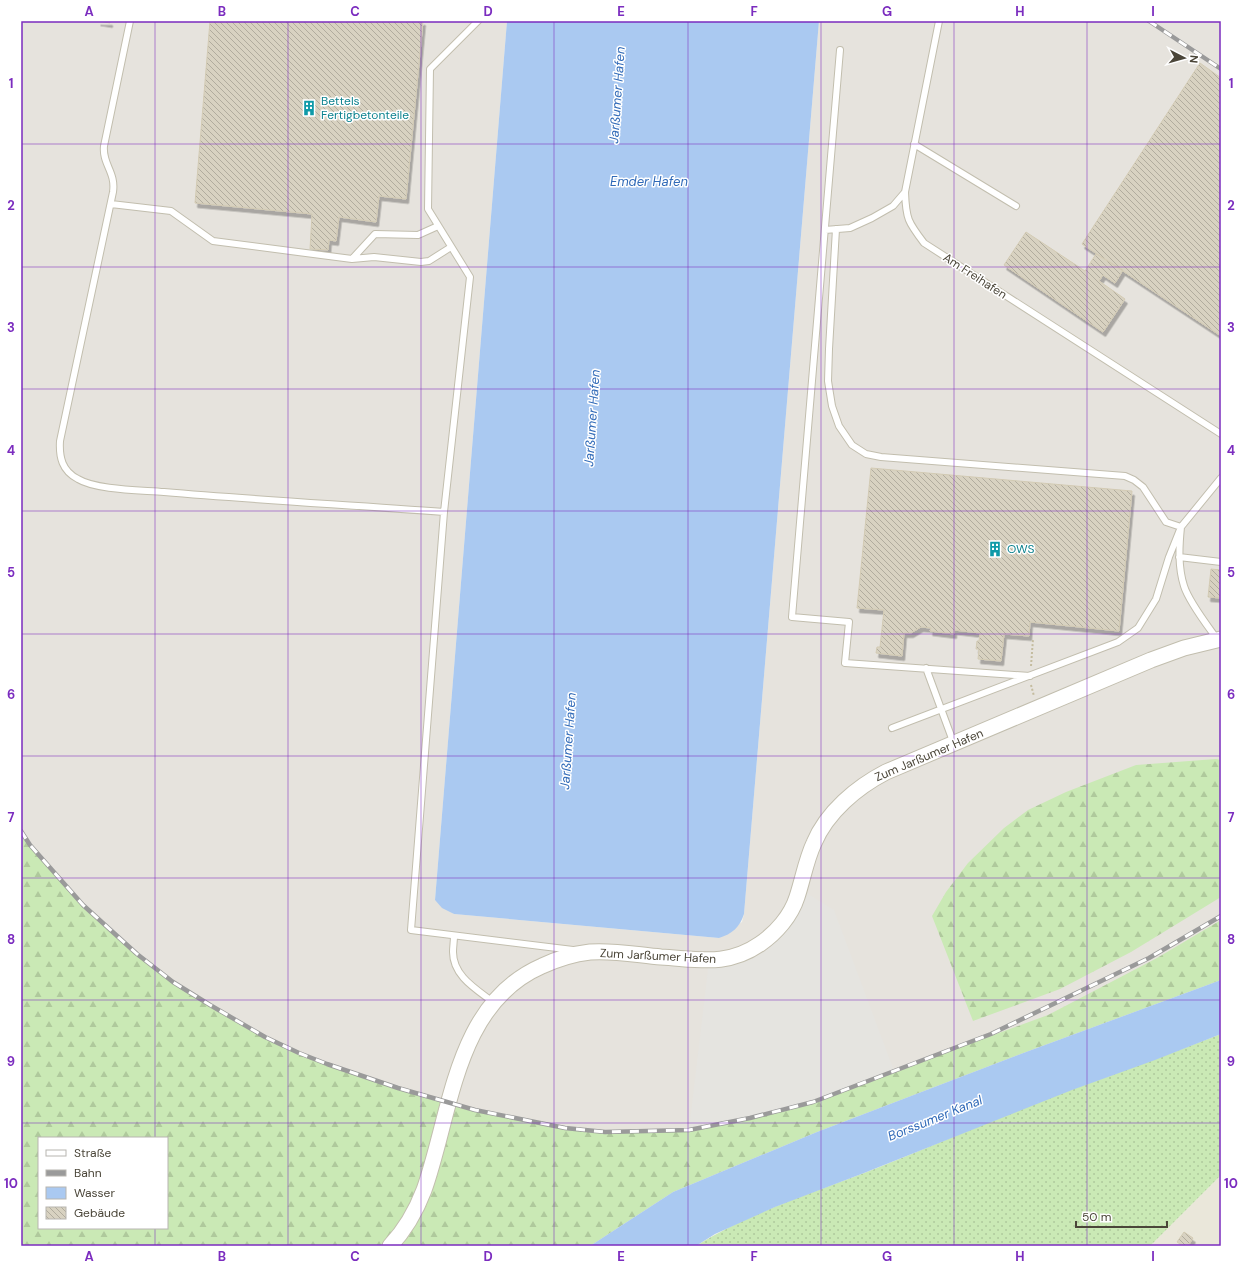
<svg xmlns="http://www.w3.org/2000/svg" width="1242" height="1267" font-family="'DM Sans',sans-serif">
	<defs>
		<pattern id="grass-dots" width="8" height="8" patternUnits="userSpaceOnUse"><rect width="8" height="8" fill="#cae9b5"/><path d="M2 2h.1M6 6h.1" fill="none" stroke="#afc99c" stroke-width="1.8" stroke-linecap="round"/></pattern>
		<pattern id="forest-firs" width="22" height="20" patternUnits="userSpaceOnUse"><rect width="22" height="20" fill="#cae9b5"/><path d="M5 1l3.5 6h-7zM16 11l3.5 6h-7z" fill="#afc99c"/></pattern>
		<pattern id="building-back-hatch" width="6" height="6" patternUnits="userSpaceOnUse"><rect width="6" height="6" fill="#d8d2c1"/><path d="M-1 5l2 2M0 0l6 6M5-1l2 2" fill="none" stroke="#b1ac9e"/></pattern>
		<filter id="shadow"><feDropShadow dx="2.5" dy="4.5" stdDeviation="0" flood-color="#0004"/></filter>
	</defs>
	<rect width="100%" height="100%" fill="#f6f4ec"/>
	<path fill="#eae7da" d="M1221,1175V1246H1150Z"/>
	<path fill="#e6e3dd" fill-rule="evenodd" d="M21,21H507L435,900L454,914L719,938L742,922L744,914L819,21H1221V980L1026,1052L817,1132L673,1192L590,1246H21ZM39,1138H167V1228H39Z"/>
	<path fill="url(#grass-dots)" d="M1221,1034V1175L1150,1246H696C752,1211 816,1192 877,1168C942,1142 1007,1114 1073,1089C1123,1071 1172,1053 1221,1034Z"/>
	<path fill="url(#forest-firs)" fill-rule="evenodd" d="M1216,759L1221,760V897L1131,952L1060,989L973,1021L932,916L946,892L968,863L1004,828L1028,810L1066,792L1136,765Z
		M21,832L30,845L83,905L137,954L173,982L210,1005L265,1037L299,1053L327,1064L398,1088L475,1110L565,1128L605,1132L689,1130L750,1118L813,1102L894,1071L1048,1015L1157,958L1221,920V980L1026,1052L817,1132L673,1192L590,1246H21ZM39,1138H167V1228H39Z"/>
	<path fill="#e5e4e0" d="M800,889L834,910L894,1071L813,1102L750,1118L689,1130L709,961L760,944Z"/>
	<path fill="#aac9f1" d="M507,21H819L744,914C740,927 732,934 719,938L454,914L442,908L435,900Z
		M1221,980V1034L1155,1060L1072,1090L864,1173L775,1207L715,1234L696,1246H590L673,1192L817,1132L1026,1052Z"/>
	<path fill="url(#building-back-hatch)" stroke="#d3cbb4" filter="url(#shadow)" d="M98,21H110V23Z
		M210,21H423L406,199L379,196L376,222L339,217L336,241L329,240L328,250L310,249L312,214L195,203Z
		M1200,63L1221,78V336L1082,244Z
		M1026,232L1085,271L1096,254L1123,270L1115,283L1103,275L1099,281L1125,299L1103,332L1004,265Z
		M871,468L1132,491L1119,631L1030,622L1029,636L1004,634L1001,661L978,659L979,649H976L977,641H979L980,633L954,630V634L930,631L931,628L921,627L911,633H904L902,656L876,653L877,647H880L884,610L857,608Z
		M1211,569L1221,570V598L1208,597Z
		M1184,1232L1193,1238L1188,1246H1183L1177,1242Z"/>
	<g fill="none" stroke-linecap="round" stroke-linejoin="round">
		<g stroke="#c2beae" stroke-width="8">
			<path id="service" d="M130,21L104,146C102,164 116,172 113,192L60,441C59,457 62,471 78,479C96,490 141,490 164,492C257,500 351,505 444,512
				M478,21L430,69L428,209L470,277L444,512L411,930L573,950
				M939,21L905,192C906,219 908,222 924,243L1221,434
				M840,50L792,617L849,622L845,663L1030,676
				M914,144L1016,206
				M111,204L171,211L213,241L352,259L375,234L418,235L438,226
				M836,229L829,349L828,381L832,406L839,426L852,445L866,454L881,457L1125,476L1134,480L1143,487L1166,522L1181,527C1179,547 1178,567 1184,586C1189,602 1207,625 1217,639
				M825,230L850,228L872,218L893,206L905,192
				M352,259L374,257L421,262L429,261L451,247
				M1179,557L1221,562
				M926,668L954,744
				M892,728L1118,642L1138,628L1156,599L1169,557L1181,527L1221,478
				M454,936C454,941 453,947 453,952C453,976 476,989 493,1002"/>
		</g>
		<g stroke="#c2beae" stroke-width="17">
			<path id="tertiary" d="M390,1246C406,1229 416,1211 424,1190C452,1111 455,1004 542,966C557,959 573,954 590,952C612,950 638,955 661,957C698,959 727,967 760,944C776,933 791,916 797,897C803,879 806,860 814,843C827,812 857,787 886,772L1151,660L1184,648L1221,639"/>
		</g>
		<path stroke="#c4bc9f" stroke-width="2" stroke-dasharray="2 2" stroke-linecap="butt" d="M1031,666L1033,639
			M1031,685L1034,696"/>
		<use href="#service" stroke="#fff" stroke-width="6"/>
		<use href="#tertiary" stroke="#fff" stroke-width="15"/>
		<g stroke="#9a9a9a" stroke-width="4.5">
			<path id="rail" d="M1149,21L1221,69
				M21,831L30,845L83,905L137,954L173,982L210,1005L265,1037L299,1053L327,1064L398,1088L475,1110L565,1128L605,1132L689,1130L750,1118L813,1102L991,1034L1149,958L1221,916"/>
		</g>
		<use href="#rail" stroke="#fff" stroke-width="3" stroke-dasharray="9" stroke-linecap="butt"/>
	</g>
	<path fill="none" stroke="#7b2cbf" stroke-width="1" stroke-opacity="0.55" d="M155,21V1138M288,21V1246M421,21V1246M554,21V1246M688,21V1246M821,21V1246M954,21V1246M1087,21V1246M21,144H1221M21,267H1221M21,389H1221M21,511H1221M21,634H1221M21,756H1221M21,878H1221M21,1000H1221M21,1123H1221M155,1228V1246"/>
	<defs>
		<g id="building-bare" transform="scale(1.2)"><path d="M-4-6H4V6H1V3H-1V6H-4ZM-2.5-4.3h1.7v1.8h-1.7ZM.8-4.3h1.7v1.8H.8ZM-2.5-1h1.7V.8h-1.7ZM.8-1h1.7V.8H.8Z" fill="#0f9aa8" stroke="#fff" stroke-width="2.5" paint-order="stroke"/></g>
	</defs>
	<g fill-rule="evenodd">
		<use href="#building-bare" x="309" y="108"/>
		<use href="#building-bare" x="995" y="549"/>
	</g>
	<g text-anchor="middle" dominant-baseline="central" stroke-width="3" stroke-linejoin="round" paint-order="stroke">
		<g font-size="12" fill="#0d838f" stroke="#fff" text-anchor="start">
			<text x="321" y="101">Bettels<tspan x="321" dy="14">Fertigbetonteile</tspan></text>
			<text x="1007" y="549">OWS</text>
		</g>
		<g font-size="12" fill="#4b4639" stroke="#fff">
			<text transform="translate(975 276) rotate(33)">Am Freihafen</text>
			<text transform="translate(929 755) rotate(-23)">Zum Jarßumer Hafen</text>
			<text transform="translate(658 956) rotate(3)">Zum Jarßumer Hafen</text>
		</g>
		<g font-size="13" font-style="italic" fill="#306ab8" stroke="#fff">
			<text transform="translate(617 95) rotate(-86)">Jarßumer Hafen</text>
			<text x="649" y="181">Emder Hafen</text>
			<text transform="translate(592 418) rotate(-86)">Jarßumer Hafen</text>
			<text transform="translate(568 741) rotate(-86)">Jarßumer Hafen</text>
			<text transform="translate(935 1118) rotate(-22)">Borssumer Kanal</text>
		</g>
	</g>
	<rect width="1242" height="1267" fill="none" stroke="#ffffff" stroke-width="44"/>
	<rect x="38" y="1137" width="130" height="92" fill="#ffffff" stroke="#b7b5b0"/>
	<rect x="46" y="1150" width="20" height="6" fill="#ffffff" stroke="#b7b5b0"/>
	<text x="74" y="1157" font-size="12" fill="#4b4639">Straße</text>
	<rect x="46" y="1170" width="20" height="6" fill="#9a9a9a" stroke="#b7b5b0"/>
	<text x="74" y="1177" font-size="12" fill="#4b4639">Bahn</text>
	<rect x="46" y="1187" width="20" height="12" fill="#aac9f1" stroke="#b7b5b0"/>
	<text x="74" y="1197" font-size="12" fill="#4b4639">Wasser</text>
	<rect x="46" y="1207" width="20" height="12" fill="url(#building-back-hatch)" stroke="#b7b5b0"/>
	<text x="74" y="1217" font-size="12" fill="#4b4639">Gebäude</text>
	<g transform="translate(1184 58) rotate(96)" stroke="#ffffff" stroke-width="3" paint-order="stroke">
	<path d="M0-3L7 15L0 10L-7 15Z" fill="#4b4639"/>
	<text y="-6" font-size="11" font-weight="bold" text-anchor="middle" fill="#4b4639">N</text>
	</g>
	<path d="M1076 1221v6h91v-6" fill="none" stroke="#4b4639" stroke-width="2"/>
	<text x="1082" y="1221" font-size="12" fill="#4b4639" stroke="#ffffff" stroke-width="3" paint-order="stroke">50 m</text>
	<rect x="22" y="22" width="1198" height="1223" fill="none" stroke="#7b2cbf" stroke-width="1.5"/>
	<g font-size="13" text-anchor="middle" font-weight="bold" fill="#7b2cbf">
		<text x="89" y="16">A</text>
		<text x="222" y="16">B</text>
		<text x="355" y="16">C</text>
		<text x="488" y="16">D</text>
		<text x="621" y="16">E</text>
		<text x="754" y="16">F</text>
		<text x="887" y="16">G</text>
		<text x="1020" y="16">H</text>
		<text x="1153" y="16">I</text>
		<text x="11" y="88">1</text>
		<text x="1231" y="88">1</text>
		<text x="11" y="210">2</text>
		<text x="1231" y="210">2</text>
		<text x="11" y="332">3</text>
		<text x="1231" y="332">3</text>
		<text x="11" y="455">4</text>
		<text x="1231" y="455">4</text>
		<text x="11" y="577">5</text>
		<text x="1231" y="577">5</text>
		<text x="11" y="699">6</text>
		<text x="1231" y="699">6</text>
		<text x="11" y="822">7</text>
		<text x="1231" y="822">7</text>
		<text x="11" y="944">8</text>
		<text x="1231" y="944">8</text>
		<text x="11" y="1066">9</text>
		<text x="1231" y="1066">9</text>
		<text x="11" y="1188">10</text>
		<text x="1231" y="1188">10</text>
		<text x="89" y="1261">A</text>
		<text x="222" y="1261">B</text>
		<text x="355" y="1261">C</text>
		<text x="488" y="1261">D</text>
		<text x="621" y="1261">E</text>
		<text x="754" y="1261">F</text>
		<text x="887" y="1261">G</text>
		<text x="1020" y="1261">H</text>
		<text x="1153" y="1261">I</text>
	</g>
</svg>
